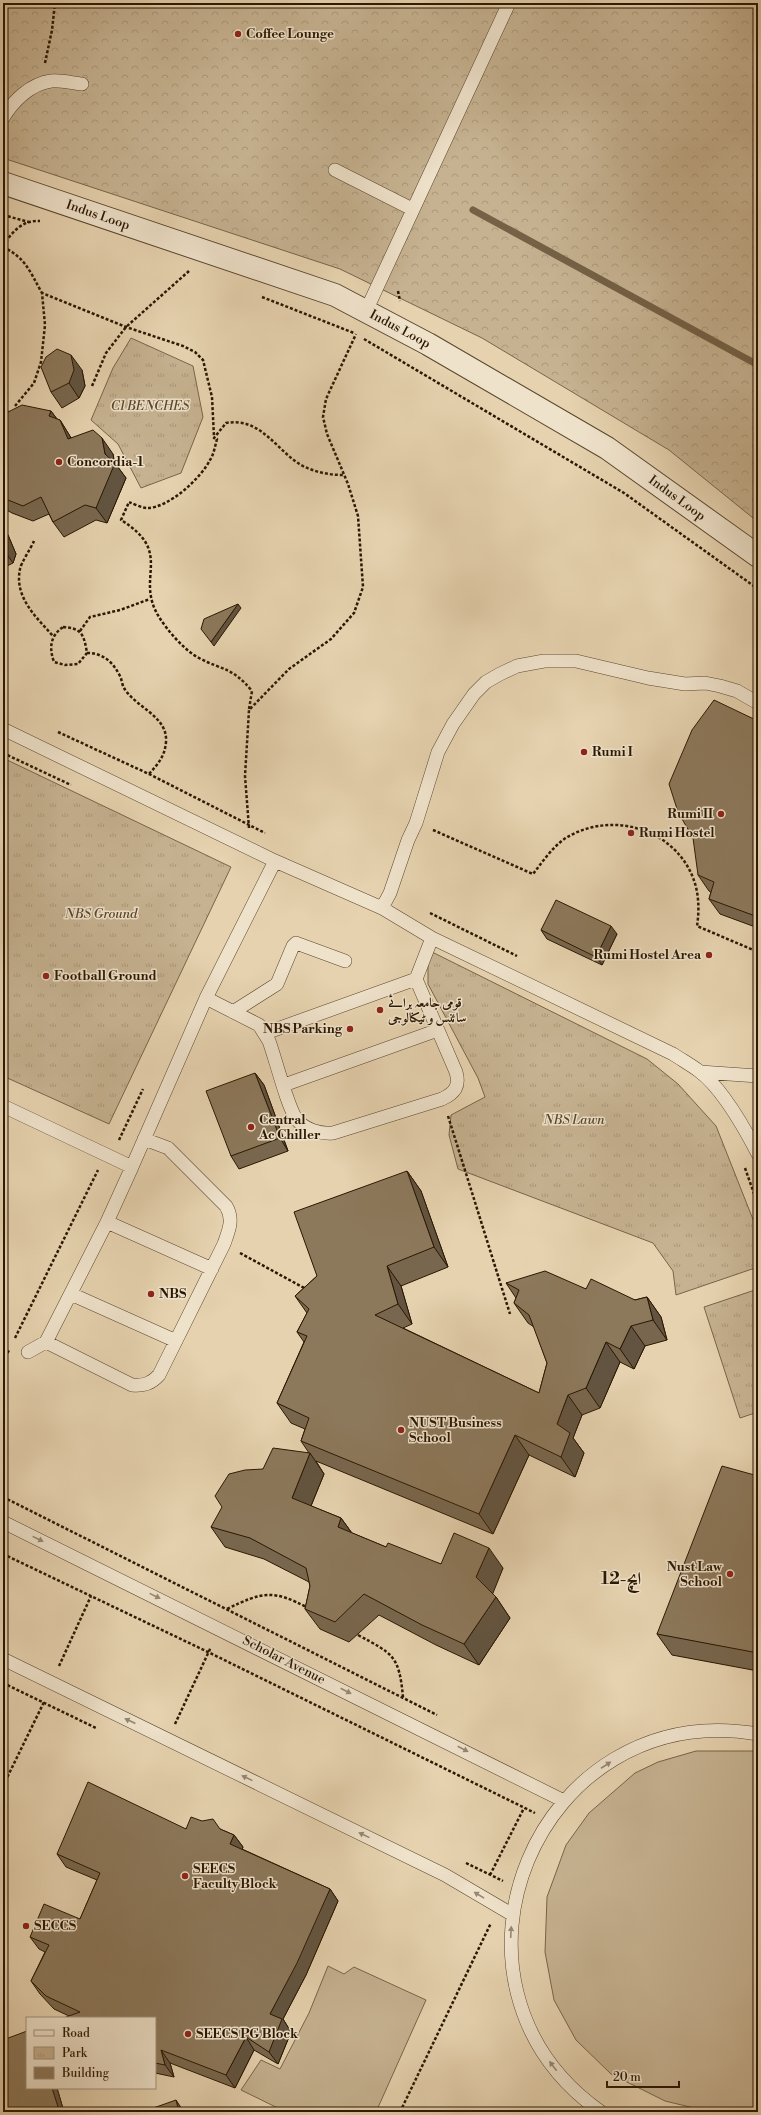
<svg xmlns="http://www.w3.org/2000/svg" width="761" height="2115" font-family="'Libre Bodoni',Amiri,serif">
	<defs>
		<pattern id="forest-crowns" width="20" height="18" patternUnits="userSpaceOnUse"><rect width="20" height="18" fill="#c6b291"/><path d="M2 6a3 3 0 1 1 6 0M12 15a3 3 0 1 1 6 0" fill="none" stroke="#aa987b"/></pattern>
		<pattern id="park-tufts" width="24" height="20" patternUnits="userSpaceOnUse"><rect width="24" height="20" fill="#c6b291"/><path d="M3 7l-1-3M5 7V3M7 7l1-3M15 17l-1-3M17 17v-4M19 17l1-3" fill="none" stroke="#aa987b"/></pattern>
	</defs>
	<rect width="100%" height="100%" fill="#e6d2af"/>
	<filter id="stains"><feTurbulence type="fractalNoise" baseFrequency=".005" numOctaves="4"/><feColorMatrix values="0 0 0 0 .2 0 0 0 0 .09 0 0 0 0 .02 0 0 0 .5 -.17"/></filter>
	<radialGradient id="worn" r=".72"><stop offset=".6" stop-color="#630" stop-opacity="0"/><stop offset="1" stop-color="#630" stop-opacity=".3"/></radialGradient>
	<path fill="#c6b291" stroke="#786449" d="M696,1751H758V2109L711,2112L665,2101L611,2074L576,2040L554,2000L545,1952L547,1897L566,1845L589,1813L635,1773L658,1762Z
		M328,1966L344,1974L354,1967L426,2000L376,2112H286L241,2090L261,2060L280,2069L309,2013Z"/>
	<path fill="url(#forest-crowns)" stroke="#786449" d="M3,3H758V522L669,450L482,338L340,269L3,158Z"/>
	<path fill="url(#park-tufts)" stroke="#786449" d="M131,338L193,366L203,417L181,473L141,488L118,444L91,420L113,368Z
		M3,758L231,867L109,1124L3,1076Z
		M428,950L647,1059L678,1084L716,1126L758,1232V1267L676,1295L673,1271L653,1243L458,1169L449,1135L451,1115L485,1097L478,1078L428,984Z
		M758,1289V1412L740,1418L704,1307Z"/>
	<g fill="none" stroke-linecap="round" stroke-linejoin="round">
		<path stroke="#746146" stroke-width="7" d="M473,210L758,365"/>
		<g stroke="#59462c" stroke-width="14">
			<path id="service" d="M3,118C13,101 30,84 51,81C61,80 72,83 82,84
				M335,170L412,209
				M366,311L509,3
				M3,729L275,861L206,998L132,1167L3,1106
				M275,861L382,908L432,938L673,1054C682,1060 691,1065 699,1071C722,1088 745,1129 758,1154
				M382,908L390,893L408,840L416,823L438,752L453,724L474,694L486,682L500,674L517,666L544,661H576L648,678L685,684L705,683L720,686L737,691L758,703
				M206,998L259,1025L269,1041C275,1057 288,1109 297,1120C306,1130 320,1134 333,1133L442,1099C455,1093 460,1086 456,1072L416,979
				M233,1012L277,984L293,946L296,943L345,961
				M266,1033L416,979L432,938
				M700,1072L758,1076
				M284,1085L438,1030
				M107,1222L212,1269
				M71,1294L176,1341
				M46,1342L132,1385C143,1386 151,1384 159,1375L224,1244C229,1230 234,1219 226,1206L168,1148L144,1139
				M28,1352L46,1342L107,1222L132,1167
				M3,1522L564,1801
				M3,1659L445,1875L513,1915
				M601,2112C418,1983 537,1696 758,1734"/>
		</g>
		<g stroke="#59462c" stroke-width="24">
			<path id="minor" d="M3,183L335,295L428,344L607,448L758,556"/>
		</g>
		<path stroke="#2a1701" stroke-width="2.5" stroke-dasharray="3 2" stroke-linecap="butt" d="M45,63L52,30L55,3
			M3,215L29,222
			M3,246C12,232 22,220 40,221
			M3,247C26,258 30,272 42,293
			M398,291L400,301
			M262,297L354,333
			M364,339L624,493L758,589
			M92,386L106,353L126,327L189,271
			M15,406L34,383L41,362L45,325L42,293L126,327L183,346L195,352L203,360L212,397L214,437
			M34,541C31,548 21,563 20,569C14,597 36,617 53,636
			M63,627C82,628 84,635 87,653L78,664L65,665L54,662C49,648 50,636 63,627Z
			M80,631L90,617L120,610L150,599
			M87,653C103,653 113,662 120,676C122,680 122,685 124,688C136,708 168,716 166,742C165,756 158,764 149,774
			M249,709L252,691C232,667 224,671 199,658C184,650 168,631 159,617C134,577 175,553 121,520L129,502C134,504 142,508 147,508C169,508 201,478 210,460C214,454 215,446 217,439L214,438L226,423C261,417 276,450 301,465C314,472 329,475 343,475
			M58,732L149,774L265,833
			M3,753L71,785
			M249,828L245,776L249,710L289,669L331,639L354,613L363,587L358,516L348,484L327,434L323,417L326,399L356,334
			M433,830L533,874C544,860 555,843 571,835C619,810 682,833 696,887C699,900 699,913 697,926L758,952
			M430,913L517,956
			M448,1116L510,1314
			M119,1140L143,1089
			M745,1168L758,1205
			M240,1253L306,1289
			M15,1338L98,1170
			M3,1362L9,1350
			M3,1497L437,1715
			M3,1554L208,1652L535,1813
			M227,1609C262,1592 273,1589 308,1608
			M358,1635C393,1654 399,1655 403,1697
			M59,1666L91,1596
			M3,1683L96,1728
			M175,1724L211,1647
			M3,1786L44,1702
			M466,1863L503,1881
			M490,1875L524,1808
			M400,2112L491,1923"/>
		<use href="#service" stroke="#efe2cb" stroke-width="13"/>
		<use href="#minor" stroke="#efe2cb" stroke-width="22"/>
	</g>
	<path fill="#78674e" stroke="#2a1701" d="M82,370L85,386L79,398L62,408L51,392Z
		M3,402L8,412L51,411L57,419L60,420L71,438L113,454L114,462L126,478L107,523L96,520L64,537L53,522L49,514L33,521L12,513L3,508Z
		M3,528L8,535L16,554L13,563L3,568Z
		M758,721V928L720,914L709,899L711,892L709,891L698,875Z
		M541,930L617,934L602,965L547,939Z
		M255,1073L264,1085L288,1151L239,1169L231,1156Z
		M407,1171L421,1191L448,1267L401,1286L412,1324L403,1328L539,1393L547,1363L534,1327L528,1323L514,1303L516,1298L506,1283L586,1289L635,1300L647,1297L661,1317L667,1340L645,1346L634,1369L620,1362L600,1408L582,1415L573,1438L584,1453L575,1477L529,1455L493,1534L316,1461L324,1474L311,1506L341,1518L352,1533L386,1547L441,1564L503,1568L492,1594L496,1597L510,1618L479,1665L436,1645L379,1615L349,1642L320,1629L305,1609L310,1586L309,1582L264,1559L225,1547L211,1527L263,1469L309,1453L301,1441L305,1429L291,1423L277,1403L304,1342L297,1332L307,1313L295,1296L317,1276Z
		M758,1476V1671L672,1655L657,1634Z
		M186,1829H220L234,1835L243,1847L242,1849L330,1889L338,1901L306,1975L283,2019L291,2032L278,2064L254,2050L235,2088L170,2063L174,2077L155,2073V2018L69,2016L54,2009L40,1994L31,1981L45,1952L39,1949L30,1937L80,1919L97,1880L66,1867L57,1854Z
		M57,2088L64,2112H3Z"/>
	<path fill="#625440" stroke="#2a1701" d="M71,355L82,370L85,386L79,398L69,383Z
		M3,402L5,404L15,429L4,414L3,410Z
		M51,411L62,426L60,420L70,436L78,455L49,416Z
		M102,438L113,454L115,464V463L126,478L107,523L96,508L105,454Z
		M3,528L8,535L16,554L13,563L3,549Z
		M238,604L241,608L214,646L211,642Z
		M611,926L617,934L602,965L596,957Z
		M255,1073L264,1085L288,1151L280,1138Z
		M407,1171L421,1191L448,1267L434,1247Z
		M387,1266L401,1286L412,1324L398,1304Z
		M647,1297L661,1317L667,1340L653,1320Z
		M631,1326L645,1346L634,1369L620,1349Z
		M606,1342L620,1362L600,1408L586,1388Z
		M568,1395L582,1415L573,1438L584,1453L575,1477L561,1457L557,1424Z
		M515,1435L529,1455L493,1534L479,1514Z
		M310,1453L324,1474L306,1518L292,1498Z
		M341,1518L356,1539L338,1527Z
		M489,1548L503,1568L491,1598L476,1577Z
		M496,1597L510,1618L479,1665L464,1644Z
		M234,1835L243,1847L239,1857L230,1844Z
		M330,1889L338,1901L306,1975L283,2019L291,2032L278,2064L269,2052L270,2014Z
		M246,2037L254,2050L235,2088L226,2075Z
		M161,2050L170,2063L174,2077L165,2065Z
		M52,2088H57L64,2112H61L58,2107Z
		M176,2100L184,2112H179Z"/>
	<path fill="#8c785b" stroke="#2a1701" d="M57,349L71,355L74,370L69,383L51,392L41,367L46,357Z
		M22,405L51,411L49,416L60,420L68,439L93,430L102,438L105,454L115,463L96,508L85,505L53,522L41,497L23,506L3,498V410L4,414Z
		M3,533L5,538L3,544Z
		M238,604L211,642L201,629L204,619Z
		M714,700L758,721V917L709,899L714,882L698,875L693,838L678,812L669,784L692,730Z
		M556,900L611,926L596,957L541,930Z
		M255,1073L280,1138L231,1156L206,1091Z
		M407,1171L434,1247L387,1266L398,1304L375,1315L539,1393L547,1363L529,1315L514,1303L519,1290L506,1283L545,1271L586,1289L591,1279L635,1300L647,1297L653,1320L631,1326L620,1349L606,1342L586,1388L568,1395L557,1424L570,1433L561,1457L515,1435L479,1514L301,1441L309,1418L277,1403L307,1336L297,1332L309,1309L295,1296L317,1276L294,1212Z
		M273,1448L310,1453L292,1498L341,1518L338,1527L386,1547L388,1543L441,1564L454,1533L489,1548L476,1577L496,1597L464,1644L422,1625L364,1594L335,1622L305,1609L310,1586L306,1568L250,1538L211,1527L222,1507L215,1496L229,1474L245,1470L263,1469Z
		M722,1466L758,1476V1653L657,1634Z
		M88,1782L186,1829L191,1817L202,1821L213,1819L220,1829L234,1835L230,1844L330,1889L297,1963L270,2014L282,2019L269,2052L246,2037L226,2075L161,2050L165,2065L155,2063V2018H67L66,2017L80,2012L46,1996L31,1981L49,1945L30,1937L44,1904L80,1919L100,1873L57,1854Z
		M27,2031V2088H52L58,2107L45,2112H3V2040Z
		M176,2100L179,2112H142Z"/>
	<defs><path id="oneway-solid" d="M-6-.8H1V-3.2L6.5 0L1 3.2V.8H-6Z"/></defs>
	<g fill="#968770">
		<use href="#oneway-solid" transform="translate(38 1539) rotate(26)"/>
		<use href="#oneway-solid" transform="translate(155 1596) rotate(26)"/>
		<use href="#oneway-solid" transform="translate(346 1691) rotate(27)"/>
		<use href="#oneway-solid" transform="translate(130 1721) rotate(-155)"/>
		<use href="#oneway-solid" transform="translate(463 1749) rotate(27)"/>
		<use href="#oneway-solid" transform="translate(606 1765) rotate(-33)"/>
		<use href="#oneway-solid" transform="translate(247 1778) rotate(-154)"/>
		<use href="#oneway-solid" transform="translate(364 1835) rotate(-154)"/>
		<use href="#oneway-solid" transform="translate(479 1895) rotate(-149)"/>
		<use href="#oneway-solid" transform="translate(511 1932) rotate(-87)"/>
		<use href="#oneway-solid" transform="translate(553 2066) rotate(-127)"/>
	</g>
	<g fill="#8f2418" stroke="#efe2cb" stroke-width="1.5">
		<circle cx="238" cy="34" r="4"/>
		<circle cx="59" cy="462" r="4"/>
		<circle cx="584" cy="752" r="4"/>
		<circle cx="721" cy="814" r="4"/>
		<circle cx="631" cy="833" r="4"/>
		<circle cx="709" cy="955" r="4"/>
		<circle cx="46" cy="976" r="4"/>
		<circle cx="380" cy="1010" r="4"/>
		<circle cx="350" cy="1029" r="4"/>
		<circle cx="251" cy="1127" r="4"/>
		<circle cx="151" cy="1294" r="4"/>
		<circle cx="401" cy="1430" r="4"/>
		<circle cx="730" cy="1574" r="4"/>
		<circle cx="185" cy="1876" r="4"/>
		<circle cx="26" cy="1926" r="4"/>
		<circle cx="188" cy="2034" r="4"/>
	</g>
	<g text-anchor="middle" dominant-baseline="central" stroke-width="3" stroke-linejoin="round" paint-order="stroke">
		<g font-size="13" font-weight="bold" fill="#2a1701" stroke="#efe2cb" text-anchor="start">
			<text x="246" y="34">Coffee Lounge</text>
			<text x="67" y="462">Concordia-1</text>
			<text x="592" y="752">Rumi I</text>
			<text x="713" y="814" text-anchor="end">Rumi II</text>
			<text x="639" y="833">Rumi Hostel</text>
			<text x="701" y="955" text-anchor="end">Rumi Hostel Area</text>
			<text x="54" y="976">Football Ground</text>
			<text x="388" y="1003">قومی جامعہ برائے<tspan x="388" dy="15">سائنس و ٹیکنالوجی</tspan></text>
			<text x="342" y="1029" text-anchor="end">NBS Parking</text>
			<text x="259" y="1120">Central<tspan x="259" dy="15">Ac Chiller</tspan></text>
			<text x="159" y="1294">NBS</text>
			<text x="409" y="1423">NUST Business<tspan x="409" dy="15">School</tspan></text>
			<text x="722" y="1567" text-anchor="end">Nust Law<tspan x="722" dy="15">School</tspan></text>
			<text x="193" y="1869">SEECS<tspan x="193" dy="15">Faculty Block</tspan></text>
			<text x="34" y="1926">SECCS</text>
			<text x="196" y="2034">SEECS PG Block</text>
		</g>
		<g font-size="13" fill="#2a1701" stroke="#efe2cb">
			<text transform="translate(98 215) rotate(19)">Indus Loop</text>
			<text transform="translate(400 329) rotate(28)">Indus Loop</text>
			<text transform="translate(677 498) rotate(36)">Indus Loop</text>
			<text transform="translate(284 1660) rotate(27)">Scholar Avenue</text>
		</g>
		<g font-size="13" font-style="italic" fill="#59462c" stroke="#efe2cb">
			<text x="150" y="406">C1 BENCHES</text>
			<text x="101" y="914">NBS Ground</text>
			<text x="574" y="1120">NBS Lawn</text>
		</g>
		<g font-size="17" font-weight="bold" fill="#2a1701" stroke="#efe2cb">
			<text x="621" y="1579">ایچ-12</text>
		</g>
	</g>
	<rect width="761" height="2115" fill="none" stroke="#e6d2af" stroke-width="16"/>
	<rect x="4" y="4" width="753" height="2107" fill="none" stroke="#2a1701" stroke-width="2"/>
	<rect x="8" y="8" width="745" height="2099" fill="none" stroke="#2a1701"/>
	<rect x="26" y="2017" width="130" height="72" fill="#efe2cb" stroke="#a0917a"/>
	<rect x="34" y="2030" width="20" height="6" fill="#efe2cb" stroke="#a0917a"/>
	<text x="62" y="2037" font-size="12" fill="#2a1701">Road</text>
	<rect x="34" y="2047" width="20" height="12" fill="url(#park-tufts)" stroke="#a0917a"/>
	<text x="62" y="2057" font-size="12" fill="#2a1701">Park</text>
	<rect x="34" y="2067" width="20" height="12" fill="#8c785b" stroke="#a0917a"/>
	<text x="62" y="2077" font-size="12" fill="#2a1701">Building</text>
	<path d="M607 2081v6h72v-6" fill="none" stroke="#2a1701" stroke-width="2"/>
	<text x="613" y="2081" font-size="12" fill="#2a1701" stroke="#efe2cb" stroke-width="3" paint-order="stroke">20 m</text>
	<rect width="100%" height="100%" filter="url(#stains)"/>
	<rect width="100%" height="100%" fill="url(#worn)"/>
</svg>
